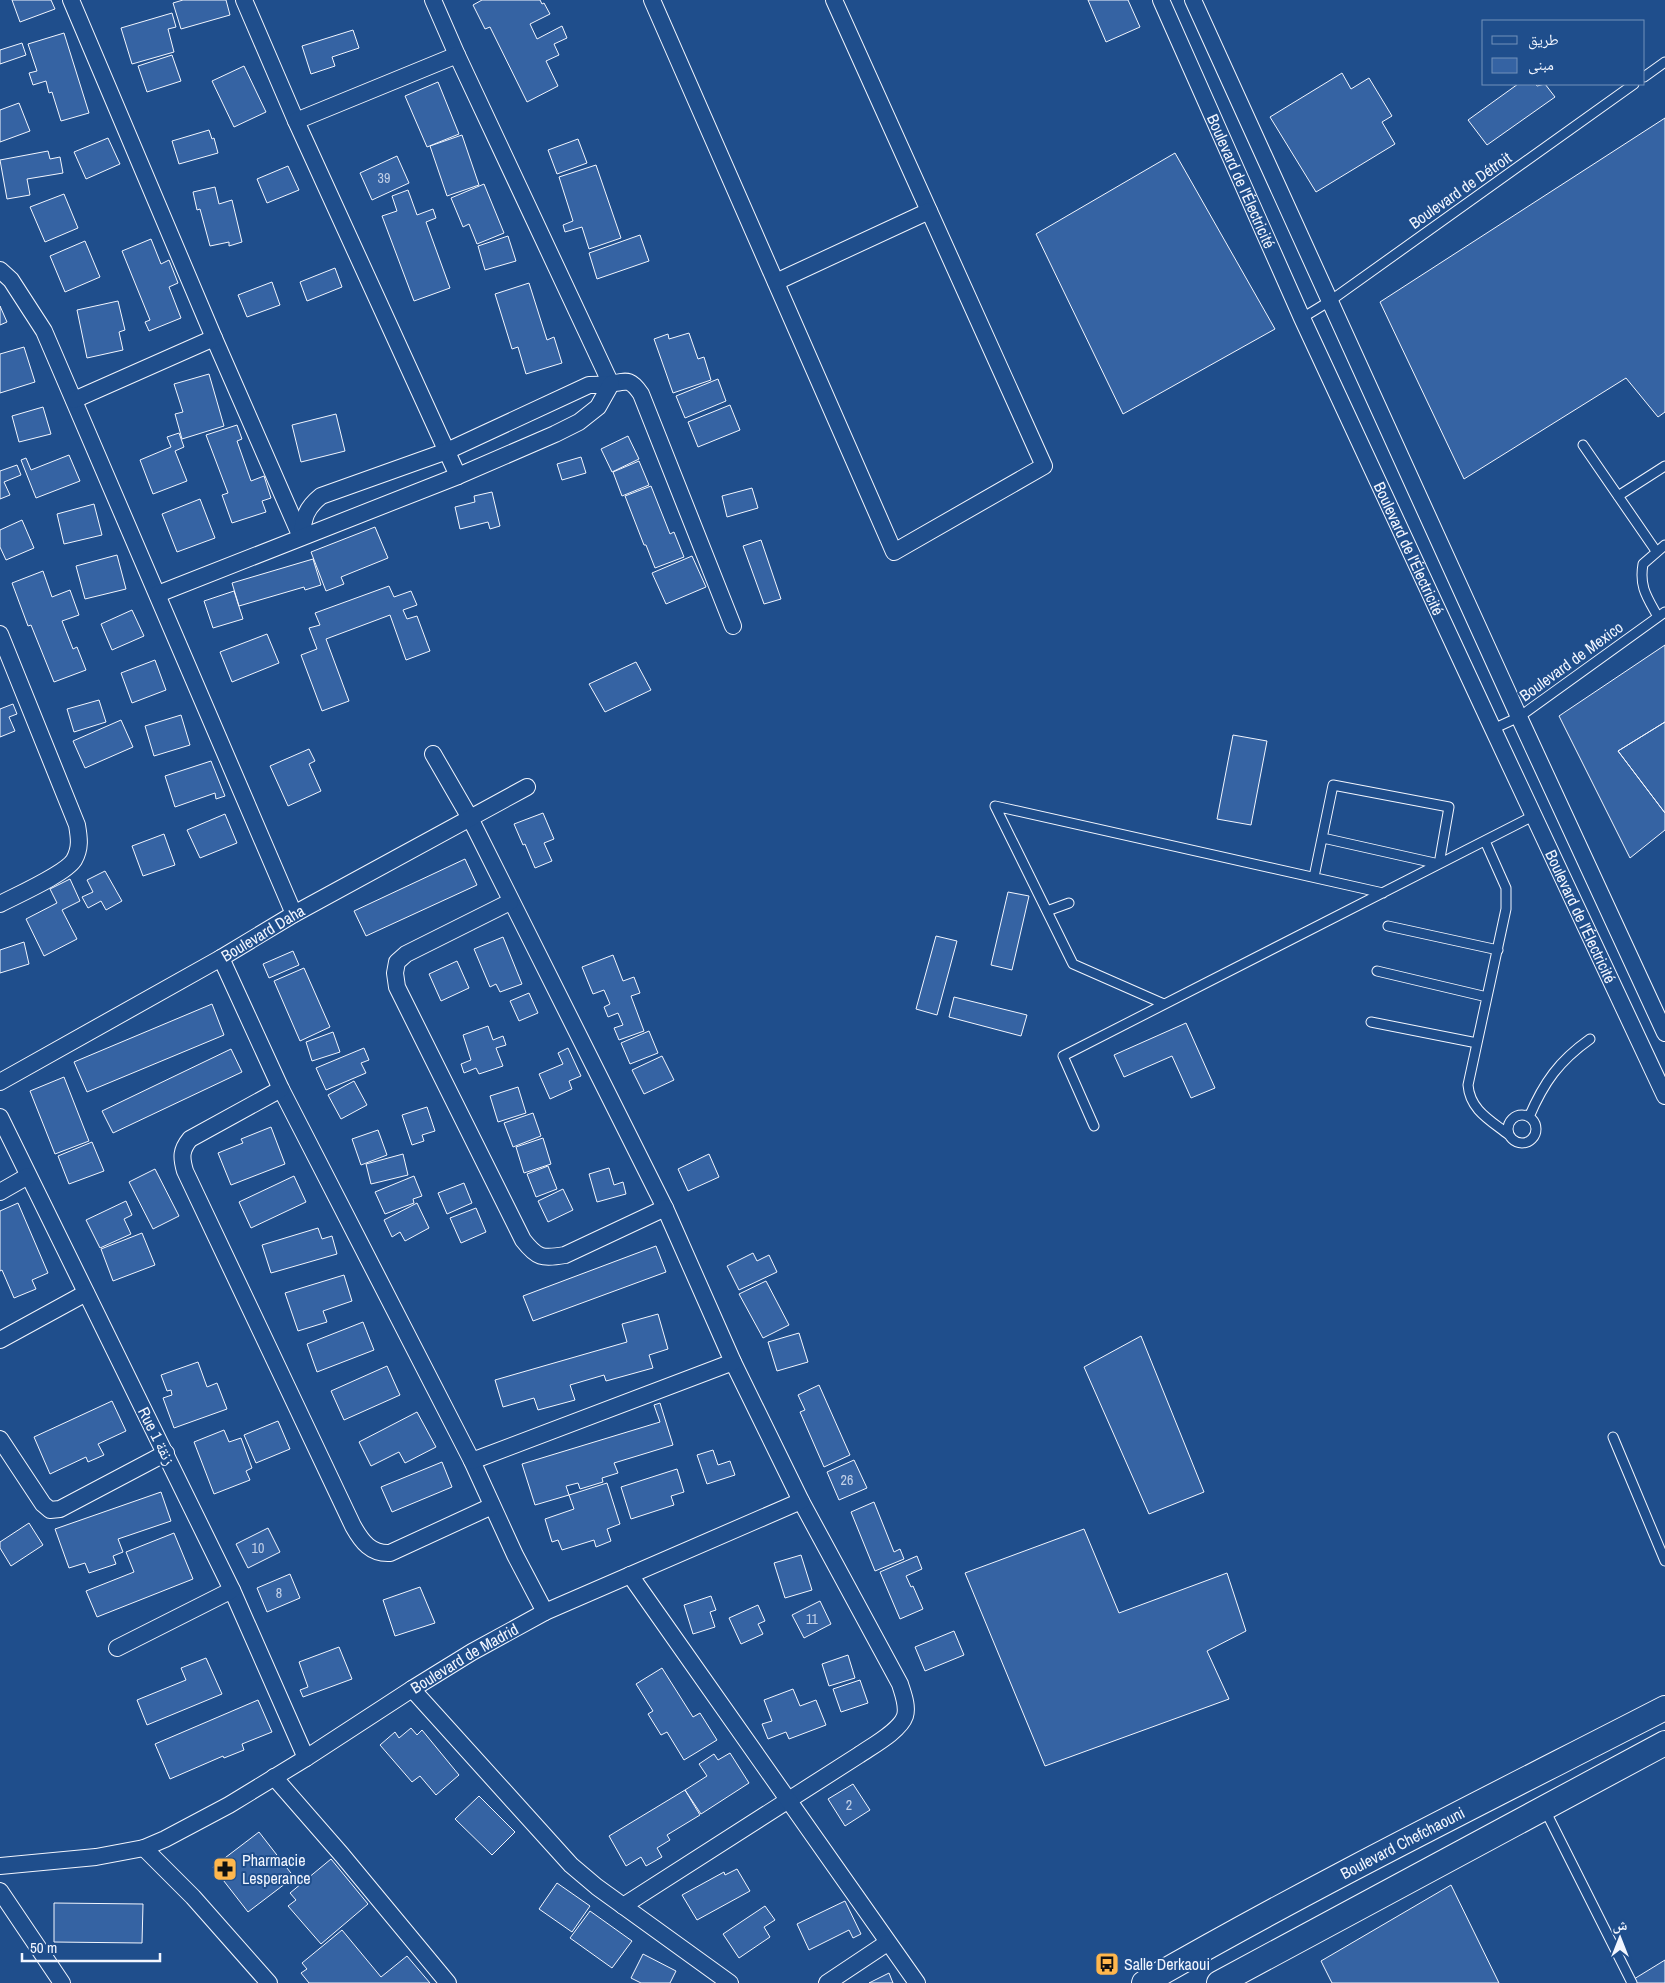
<svg xmlns="http://www.w3.org/2000/svg" width="1665" height="1983" font-family="'Archivo Narrow','Noto Naskh Arabic',sans-serif">
	<rect width="100%" height="100%" fill="#1f4e8c"/>
	<path fill="#3563a3" stroke="#f2f6ff" d="M12,0H51L55,9L20,22Z
		M183,0H226L230,15L181,29L173,3Z
		M482,0H540L542,4L544,3L550,14L530,24L537,39L562,26L567,38L554,44L559,55L546,61L558,86L527,102L490,27L485,29L473,5Z
		M1088,0H1128L1140,27L1106,42Z
		M172,13L176,27L168,29L174,52L132,64L121,28Z
		M353,30L359,48L332,57L335,66L311,74L302,46Z
		M64,33L89,113L61,121L52,92L49,93L46,81L33,85L29,73L37,71L28,44Z
		M22,43L26,55L0,64V50Z
		M172,55L181,81L147,92L138,66Z
		M244,66L266,112L234,127L212,81Z
		M1342,73L1351,89L1369,78L1392,116L1382,122L1395,144L1316,192L1270,117Z
		M438,82L459,134L427,147L405,96Z
		M1518,84H1535L1537,86L1545,84L1555,97L1487,145L1468,120Z
		M19,103L30,131L0,142V110Z
		M1665,118V412L1658,417L1626,378L1464,479L1380,302Z
		M209,130L212,139L214,138L218,153L179,164L172,141Z
		M462,135L479,185L447,196L430,146Z
		M108,138L120,164L86,179L74,152Z
		M578,139L587,163L557,174L548,150Z
		M48,151L50,159L60,157L63,173L27,179L30,195L7,199L0,160Z
		M1175,153L1275,329L1123,414L1036,234Z
		M397,156L409,183L372,200L360,173Z
		M596,165L621,238L589,249L582,227L565,232L563,225L573,221L559,177Z
		M288,166L299,190L267,203L257,179Z
		M484,184L504,233L477,244L469,224L463,227L451,198Z
		M215,187L219,204L232,200L242,242L229,246V242L210,246L200,209L197,210L193,192Z
		M408,190L417,215L433,209L436,218L426,222L450,288L414,301L382,216L397,211L392,196Z
		M64,194L78,228L45,242L30,207Z
		M640,235L649,261L597,279L589,253Z
		M508,236L516,261L485,270L478,246Z
		M151,239L161,264L169,260L178,283L169,287L181,318L149,331L145,322L150,320L122,251Z
		M85,241L100,277L65,292L50,256Z
		M335,268L342,287L307,301L300,282Z
		M272,282L280,305L247,317L238,295Z
		M529,283L547,340L554,337L562,363L526,374L518,347L512,349L495,294Z
		M118,301L125,330L119,332L123,350L87,358L77,310Z
		M0,306L7,322L0,325Z
		M689,333L698,359L704,357L711,380L673,393L654,339L668,334L669,339Z
		M24,347L35,382L0,393V354Z
		M209,374L224,426L182,439L175,414L183,412L174,384Z
		M718,379L726,401L685,418L676,396Z
		M730,405L740,430L698,447L688,422Z
		M43,407L51,434L19,442L12,416Z
		M336,414L345,451L301,462L292,425Z
		M237,425L242,439L237,441L251,481L264,476L271,498L262,501L266,512L232,523L222,495L228,493L206,435Z
		M179,433L184,447L175,451L187,481L153,494L140,460L171,447L167,437Z
		M628,436L639,459L612,472L601,449Z
		M69,455L80,481L36,498L21,460L26,458L31,470Z
		M581,457L586,473L562,480L557,464Z
		M639,461L649,485L622,496L613,472Z
		M17,465L21,475L4,482L10,495L0,499V471Z
		M651,486L670,534L674,532L684,557L655,568L646,545H644L625,496Z
		M752,488L758,508L727,517L722,496Z
		M492,492L500,526L490,529L488,522L460,529L455,507L475,502L474,496Z
		M200,499L215,538L177,552L162,514Z
		M94,504L102,535L64,544L57,514Z
		M22,520L34,548L6,560L0,547V530Z
		M375,527L388,558L341,577L344,584L326,591L311,552Z
		M761,540L781,599L764,604L743,546Z
		M117,555L126,589L85,599L76,566Z
		M692,556L706,587L666,604L652,573Z
		M313,559L321,585L305,590L304,587L239,606L232,583Z
		M43,571L52,597L70,590L79,615L62,621L73,649L77,647L86,670L54,682L31,625L28,626L12,583Z
		M389,586L394,597L411,591L417,605L403,610L407,619L417,616L430,651L406,660L390,615L326,639L349,701L322,711L301,655L317,649L309,628L320,625L315,613Z
		M234,591L243,619L213,628L204,601Z
		M132,610L144,636L112,650L101,624Z
		M267,634L279,663L232,682L220,652Z
		M1665,645V722L1618,751L1665,813V830L1630,858L1559,716Z
		M155,660L166,690L132,703L121,673Z
		M636,662L651,690L605,712L589,684Z
		M99,700L106,722L74,732L67,709Z
		M13,704L17,714L9,717L15,731L0,737V709Z
		M181,715L190,745L154,756L145,726Z
		M121,720L133,747L85,768L73,741Z
		M1665,722V813L1618,751Z
		M1233,735L1267,741L1251,825L1217,819Z
		M309,749L315,761L309,764L321,791L288,806L270,766Z
		M211,761L225,796L216,799L215,793L175,807L165,776Z
		M543,813L554,839L544,843L552,861L535,868L525,844L523,845L514,824Z
		M225,814L237,843L200,858L187,830Z
		M164,834L175,865L143,876L132,846Z
		M465,859L477,885L366,936L354,911Z
		M105,871L122,901L106,910L101,901L88,908L82,897L93,892L87,880Z
		M70,879L80,901L62,910L77,939L44,956L26,919L57,903L50,889Z
		M1008,892L1029,896L1012,970L991,965Z
		M936,936L957,941L937,1015L916,1009Z
		M503,937L522,984L500,992L496,984L490,987L474,949Z
		M24,942L29,964L0,973V950Z
		M293,951L299,965L269,978L263,964Z
		M613,955L623,981L634,977L640,993L631,996L644,1031L619,1040L614,1028L623,1025L618,1013L608,1017L604,1007L610,1004L604,990L593,994L582,967Z
		M457,961L469,988L441,1001L429,974Z
		M304,968L330,1027L300,1041L274,981Z
		M529,993L538,1013L519,1021L510,1001Z
		M954,997L1027,1015L1021,1036L949,1017Z
		M212,1004L224,1035L87,1092L74,1062Z
		M1186,1023L1215,1088L1191,1098L1172,1056L1124,1077L1114,1055Z
		M488,1026L493,1040L503,1036L506,1045L496,1048L503,1066L479,1074L476,1068L464,1073L461,1064L471,1060L463,1035Z
		M649,1031L658,1053L630,1064L621,1043Z
		M333,1032L340,1052L312,1061L306,1042Z
		M364,1048L369,1060L361,1063L366,1073L326,1090L316,1068Z
		M568,1048L581,1076L569,1081L572,1089L550,1099L539,1074L563,1064L558,1053Z
		M231,1049L242,1072L113,1133L102,1111Z
		M662,1056L674,1080L644,1094L632,1070Z
		M64,1077L89,1141L55,1154L30,1091Z
		M354,1081L367,1105L341,1119L328,1095Z
		M518,1087L526,1113L498,1122L490,1096Z
		M427,1107L435,1131L422,1135L424,1141L412,1145L402,1115Z
		M533,1113L541,1136L513,1147L504,1123Z
		M271,1127L285,1164L231,1185L218,1153L243,1143L241,1139Z
		M378,1130L387,1155L361,1165L352,1139Z
		M543,1138L551,1164L524,1173L516,1147Z
		M92,1142L104,1171L69,1184L58,1156Z
		M403,1154L408,1175L371,1184L366,1164Z
		M709,1154L719,1177L688,1191L678,1169Z
		M548,1166L557,1189L536,1197L527,1174Z
		M609,1168L614,1185L623,1182L626,1194L597,1202L589,1174Z
		M155,1169L179,1216L153,1229L129,1182Z
		M294,1176L306,1202L251,1228L239,1202Z
		M414,1176L422,1196L413,1199L414,1203L385,1214L375,1192Z
		M464,1183L472,1203L447,1214L438,1193Z
		M563,1189L573,1210L548,1222L538,1201Z
		M126,1201L132,1215L124,1219L131,1234L100,1248L86,1220Z
		M18,1203L48,1273L32,1280L36,1289L14,1298L2,1270L0,1271V1211Z
		M417,1203L429,1228L405,1241L400,1232L392,1237L384,1220Z
		M476,1208L486,1232L461,1243L450,1218Z
		M318,1228L322,1239L332,1236L337,1254L271,1273L262,1245Z
		M142,1233L155,1265L113,1281L101,1249Z
		M656,1246L666,1272L533,1321L523,1296Z
		M753,1253L757,1261L769,1255L777,1272L739,1290L727,1266Z
		M344,1275L352,1301L323,1311L327,1322L298,1331L285,1293Z
		M766,1281L789,1325L763,1338L739,1294Z
		M658,1314L668,1349L649,1355L653,1368L606,1381L604,1375L570,1385L575,1400L538,1410L534,1398L503,1407L495,1380L627,1342L622,1324Z
		M363,1322L374,1350L317,1372L307,1344Z
		M799,1333L808,1362L777,1371L768,1342Z
		M1141,1336L1204,1492L1149,1514L1084,1367Z
		M198,1362L207,1387L217,1383L227,1409L174,1428L163,1398L172,1395L171,1390L167,1391L161,1375Z
		M387,1366L400,1395L344,1420L331,1391Z
		M819,1385L850,1455L824,1467L800,1412L805,1410L798,1395Z
		M112,1401L126,1431L98,1444L104,1455L88,1462L86,1457L50,1474L34,1437Z
		M660,1403L673,1445L614,1463L618,1473L602,1478L603,1482L580,1489L578,1483L566,1486L569,1495L535,1505L522,1464L660,1422L654,1405Z
		M417,1412L436,1447L405,1463L399,1452L371,1466L359,1442Z
		M278,1421L290,1449L256,1463L244,1435Z
		M224,1430L229,1442L241,1438L252,1468L246,1471L250,1480L214,1494L194,1442Z
		M713,1450L718,1465L730,1461L735,1475L707,1484L697,1455Z
		M854,1460L867,1488L839,1500L827,1472Z
		M442,1462L452,1487L392,1512L381,1487Z
		M677,1469L684,1492L671,1496L674,1505L631,1519L621,1487Z
		M607,1483L620,1524L607,1529L611,1541L596,1547L594,1540L562,1550L558,1540L552,1542L545,1519L574,1509L569,1495Z
		M161,1492L171,1521L118,1539L123,1552L113,1556L116,1564L89,1573L85,1563L69,1568L55,1529Z
		M874,1502L894,1552L900,1549L904,1559L875,1571L851,1512Z
		M29,1523L43,1545L11,1566L0,1548V1542Z
		M268,1528L280,1552L248,1568L236,1544Z
		M1084,1529L1119,1613L1227,1573L1246,1631L1207,1651L1229,1699L1045,1766L965,1573Z
		M174,1533L193,1579L97,1617L86,1591L134,1572L126,1552Z
		M801,1555L812,1590L785,1598L774,1563Z
		M917,1556L922,1569L906,1576L911,1587L913,1586L923,1609L900,1619L880,1572Z
		M290,1574L300,1598L267,1612L257,1588Z
		M420,1587L435,1623L395,1636L383,1600Z
		M711,1596L716,1610L710,1612L715,1627L693,1634L684,1605Z
		M820,1601L831,1624L804,1638L792,1615Z
		M758,1605L765,1621L758,1624L763,1634L741,1644L729,1618Z
		M954,1631L964,1655L925,1671L915,1647Z
		M339,1647L352,1679L303,1697L300,1690L308,1687L299,1662Z
		M848,1655L855,1678L829,1686L822,1664Z
		M206,1658L222,1694L147,1725L137,1700L186,1680L181,1668Z
		M662,1668L693,1717L700,1713L717,1740L684,1760L667,1732L661,1735L648,1714L653,1711L636,1684Z
		M860,1680L868,1703L841,1712L833,1689Z
		M793,1689L800,1706L816,1700L826,1725L789,1739L786,1732L768,1739L762,1724L772,1721L764,1700Z
		M258,1700L272,1732L242,1744L244,1750L224,1758L223,1756L170,1779L155,1744Z
		M411,1728L417,1735L422,1730L459,1775L436,1795L420,1776L412,1782L380,1745L395,1732L399,1738Z
		M730,1753L749,1783L701,1814L685,1790L707,1776L699,1764L714,1754L718,1760Z
		M853,1784L870,1810L845,1826L828,1799Z
		M685,1790L700,1815L667,1835L670,1840L657,1848L662,1857L646,1866L641,1857L626,1866L609,1836Z
		M479,1796L515,1832L492,1855L455,1819Z
		M259,1832L294,1877L248,1912L213,1867Z
		M331,1859L368,1904L321,1944L288,1906L296,1900L290,1893Z
		M737,1869L750,1891L697,1920L682,1895L724,1872L725,1875Z
		M557,1883L590,1906L572,1932L539,1909Z
		M1451,1885L1499,1983H1332L1321,1961Z
		M845,1901L861,1934L853,1938L849,1930L809,1950L797,1924Z
		M54,1903L143,1904L142,1943L54,1942Z
		M765,1906L775,1920L764,1927L770,1937L739,1958L723,1934Z
		M590,1911L632,1941L612,1968L570,1938Z
		M342,1930L381,1977L407,1956L430,1983H309L301,1973L307,1969L302,1963Z
		M643,1954L676,1971L670,1983H641L631,1978Z
		M1665,1960V1983H1637L1634,1979Z
		M889,1973L893,1983H869Z"/>
	<g fill="none" stroke-linecap="round" stroke-linejoin="round">
		<g stroke="#f2f6ff" stroke-width="11">
			<path id="lane" d="M1644,77L1665,62
				M1302,318L1330,301L1634,84
				M1583,445L1656,551
				M1618,496L1665,466
				M1658,617C1647,597 1639,587 1643,564L1665,545
				M1493,729L1519,717L1665,612
				M1485,841L1506,888V909L1468,1085C1470,1110 1490,1120 1509,1135
				M1314,877L1333,785L1449,807L1439,864L1323,838
				M1047,911L1069,903
				M1388,926L1498,950
				M1377,971L1487,997
				M1164,1004L1073,964L995,806L1383,893
				M1371,1022L1477,1043
				M1508 1129a14 14 0 1 1 28 0a14 14 0 1 1-28 0Z
				M1529,1117C1544,1082 1559,1061 1590,1039
				M1094,1126L1063,1056L1533,816
				M1613,1437L1665,1561
				M1545,1810L1632,1983"/>
		</g>
		<g stroke="#f2f6ff" stroke-width="18">
			<g id="street">
				<path d="M71,0L214,338L301,537"/>
				<path d="M244,0L296,121L458,476"/>
				<path d="M433,0L457,55L611,384"/>
				<path d="M652,0L894,552L1044,466L834,0"/>
				<path id="s1" d="M1161,0L1302,318L1493,729L1665,1096"/>
				<path d="M1193,0L1519,717L1665,1033"/>
				<path d="M296,121L457,55"/>
				<path d="M0,270L11,280L44,331L294,914"/>
				<path d="M776,282L929,211"/>
				<path d="M74,400L214,338"/>
				<path d="M301,537C304,518 305,509 321,496L447,451L589,385C596,385 603,385 610,384C627,381 630,378 641,394L733,626"/>
				<path d="M158,594L458,476L555,434L579,422L598,407L611,384"/>
				<path d="M0,634L77,825C79,837 81,848 74,860C65,874 17,895 0,904"/>
				<path d="M433,754L470,818L665,1208L733,1362L801,1501L900,1684C903,1694 908,1706 905,1716C900,1731 872,1746 859,1755L623,1906"/>
				<path d="M510,902L406,954L397,962L395,973L397,987L523,1240C537,1258 542,1259 565,1255L665,1208"/>
				<path d="M221,958L281,1089L472,1461L515,1555L545,1612"/>
				<path id="s2" d="M0,1082L221,958L294,914L527,787"/>
				<path d="M281,1089L190,1139C181,1150 181,1157 185,1171L353,1526C362,1542 371,1554 390,1553L492,1506"/>
				<path d="M0,1117L232,1590L306,1758"/>
				<path d="M0,1192L28,1176"/>
				<path d="M0,1340L86,1293"/>
				<path d="M0,1439L43,1504L50,1510L60,1509L166,1453"/>
				<path d="M472,1461L733,1362"/>
				<path d="M630,1575L917,1983"/>
				<path d="M117,1648L232,1590"/>
				<path d="M412,1689L571,1865L597,1887L730,1983"/>
				<path d="M274,1777L342,1855L448,1983"/>
				<path d="M144,1848L193,1897L269,1983"/>
				<path id="s3" d="M0,1866L96,1857L144,1848L165,1839L229,1805L306,1758L412,1689L472,1652L545,1612L801,1501"/>
				<path d="M0,1891L62,1983"/>
				<path d="M827,1983L887,1943"/>
			</g>
		</g>
		<g stroke="#f2f6ff" stroke-width="26">
			<g id="secondary">
				<path id="s4" d="M1144,1983C1314,1885 1490,1798 1665,1708"/>
				<path d="M1219,1983L1665,1743"/>
			</g>
		</g>
		<use href="#lane" stroke="#1f4e8c" stroke-width="9"/>
		<use href="#street" stroke="#1f4e8c" stroke-width="16"/>
		<use href="#secondary" stroke="#1f4e8c" stroke-width="24"/>
	</g>
	<defs>
		<g id="pharmacy-square" transform="scale(1.25)"><rect x="-9" y="-9" width="18" height="18" rx="4" fill="#ffb74d" stroke="#1f4e8c"/><path d="M-2-6h4v4h4v4h-4v4h-4v-4h-4v-4h4Z" fill="#111"/></g>
		<g id="bus-square" transform="scale(1.25)"><rect x="-9" y="-9" width="18" height="18" rx="4" fill="#ffb74d" stroke="#1f4e8c"/><path d="M-5-6H5V4H4V6H2V4H-2V6H-4V4H-5ZM-3.5-4V0h7V-4ZM-3.5 1.2v1.5H-2V1.2ZM2 1.2v1.5H3.5V1.2Z" fill="#111"/></g>
	</defs>
	<g fill-rule="evenodd">
		<use href="#pharmacy-square" x="225" y="1869"/>
		<use href="#bus-square" x="1107" y="1964"/>
	</g>
	<g text-anchor="middle" dominant-baseline="central" stroke-width="4" stroke-linejoin="round" paint-order="stroke">
		<g font-size="14" fill="#c3d1e8">
			<text x="384" y="178">39</text>
			<text x="847" y="1480">26</text>
			<text x="258" y="1548">10</text>
			<text x="279" y="1593">8</text>
			<text x="812" y="1619">11</text>
			<text x="849" y="1805">2</text>
		</g>
		<g font-size="16" fill="#f2f6ff" stroke="#1f4e8c">
			<text stroke="none"><textPath href="#s1" startOffset="198">Boulevard de l'Électricité</textPath></text>
			<text transform="translate(1460 190) rotate(-35)">Boulevard de Détroit</text>
			<text stroke="none"><textPath href="#s1" startOffset="602">Boulevard de l'Électricité</textPath></text>
			<text transform="translate(1571 661) rotate(-36)">Boulevard de Mexico</text>
			<text stroke="none"><textPath href="#s1" startOffset="1008">Boulevard de l'Électricité</textPath></text>
			<text stroke="none"><textPath href="#s2" startOffset="302">Boulevard Daha</textPath></text>
			<text transform="translate(157 1436) rotate(63)">Rue 1 زنقة</text>
			<text stroke="none"><textPath href="#s3" startOffset="518">Boulevard de Madrid</textPath></text>
			<text stroke="none"><textPath href="#s4" startOffset="294">Boulevard Chefchaouni</textPath></text>
		</g>
		<g font-size="16" fill="#f2f6ff" stroke="#1f4e8c" text-anchor="start">
			<text x="242" y="1860">Pharmacie<tspan x="242" dy="18">Lesperance</tspan></text>
			<text x="1124" y="1964">Salle Derkaoui</text>
		</g>
	</g>
	<rect x="1482" y="20" width="162" height="65" fill="#1f4e8c" stroke="#7391ba"/>
	<rect x="1492" y="36" width="25" height="8" fill="#1f4e8c" stroke="#7391ba"/>
	<text x="1528" y="45" font-size="15" fill="#f2f6ff">طريق</text>
	<rect x="1492" y="58" width="25" height="15" fill="#3563a3" stroke="#7391ba"/>
	<text x="1528" y="70" font-size="15" fill="#f2f6ff">مبنى</text>
	<g transform="translate(1620 1938)" stroke="#1f4e8c" stroke-width="4" paint-order="stroke">
	<path d="M0-4L9 19L0 12L-9 19Z" fill="#f2f6ff"/>
	<text y="-8" font-size="14" font-weight="bold" text-anchor="middle" fill="#f2f6ff">ش</text>
	</g>
	<path d="M22 1953v8h138v-8" fill="none" stroke="#f2f6ff" stroke-width="2.5"/>
	<text x="30" y="1953" font-size="15" fill="#f2f6ff" stroke="#1f4e8c" stroke-width="4" paint-order="stroke">50 m</text>
</svg>
